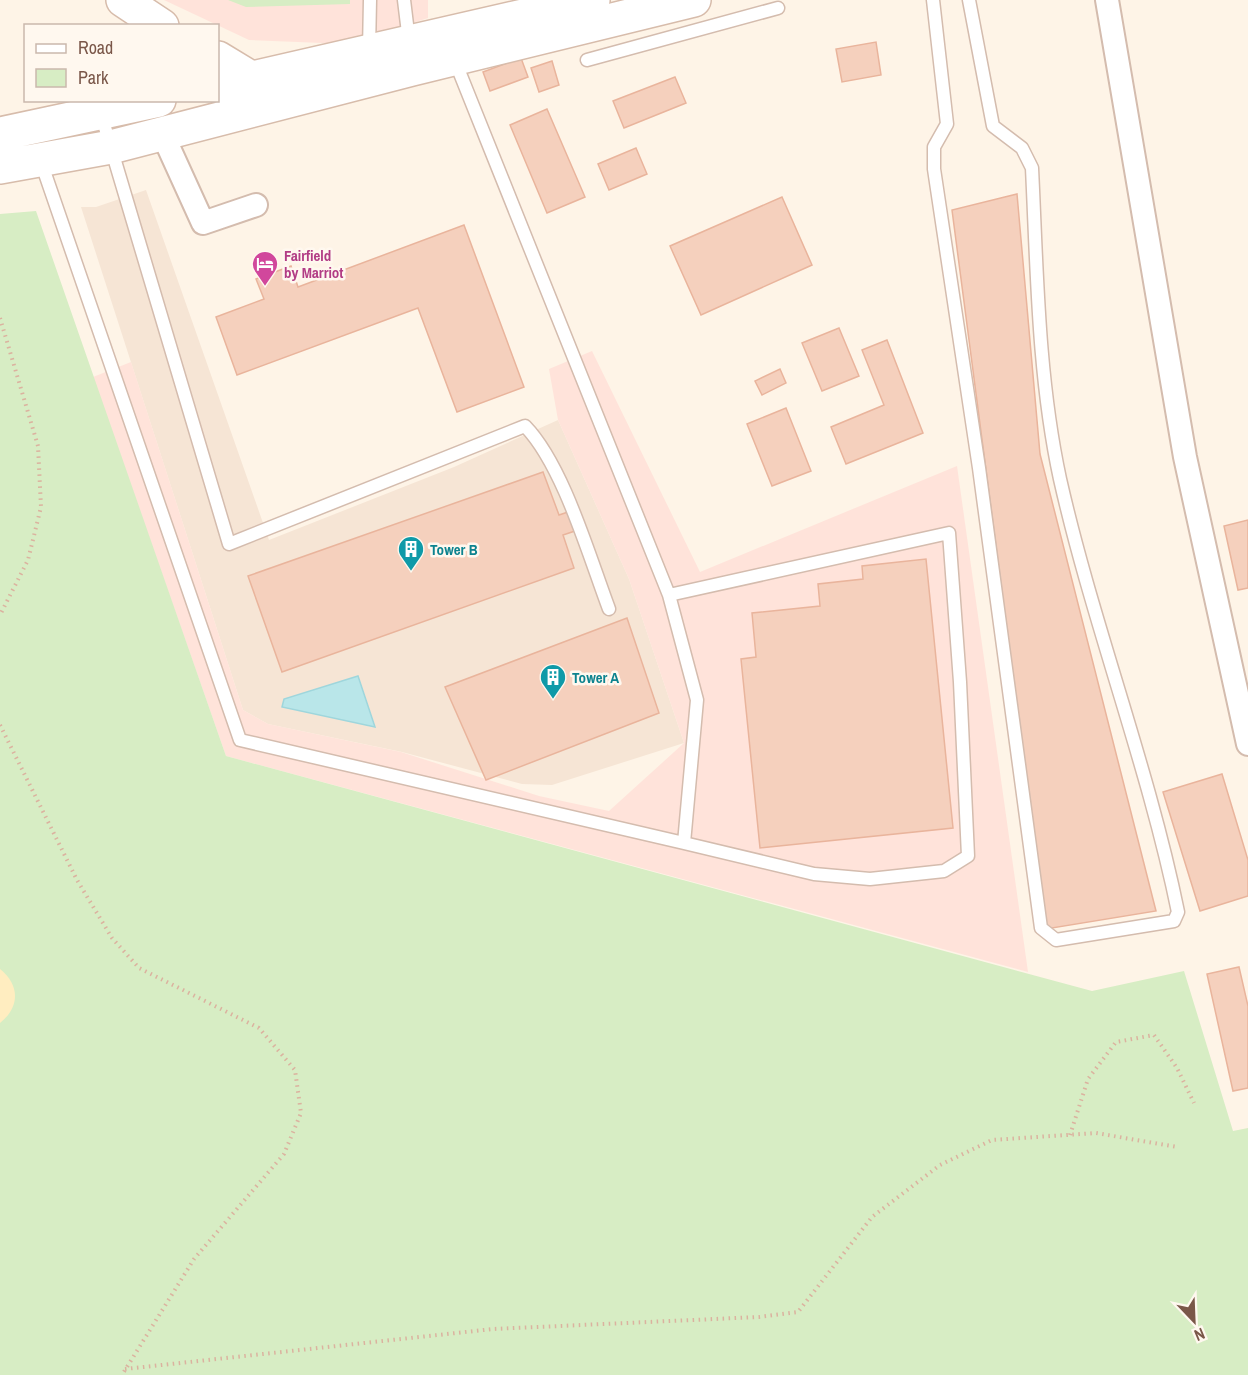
<svg xmlns="http://www.w3.org/2000/svg" width="1248" height="1375" font-family="'Archivo Narrow',sans-serif">
	<rect width="100%" height="100%" fill="#fef4e7"/>
	<path fill="#f6e5d5" d="M146,190L269,540L454,467L558,420L629,579L684,743L552,785L522,784L402,752L268,724L243,710L81,207H96Z"/>
	<path fill="#ffe3da" d="M164,0H428V18L347,44L249,40Z
		M592,351L700,572L957,466L1028,972L226,756L93,377L131,362L243,710L268,724L401,752L539,796L609,811L684,743L629,579L558,420L549,369Z"/>
	<path fill="#d7edc4" d="M228,0H350V4L246,7Z
		M36,211L226,756L1092,991L1184,971L1233,1131L1248,1128V1375H0V214Z"/>
	<path fill="#ffedc0" d="M0,969C20,985 20,1007 0,1023Z"/>
	<path fill="#b9e6e9" stroke="#9fd6dc" stroke-width="1.5" d="M358,676L375,727L282,707L284,699Z"/>
	<path fill="#f5d0bd" stroke="#e9b49c" stroke-width="1.5" d="M876,42L881,75L842,82L836,49Z
		M521,58L528,77L490,91L483,72Z
		M552,61L559,85L539,92L531,68Z
		M675,77L686,103L624,128L613,101Z
		M547,109L585,197L547,213L510,125Z
		M636,148L647,174L609,190L598,164Z
		M1017,194L1040,454L1156,911L1046,929L952,210Z
		M782,197L812,265L701,315L670,246Z
		M464,225L524,387L457,412L418,308L237,375L216,317L264,299L256,279L291,266L298,287Z
		M839,328L859,376L822,391L802,343Z
		M887,340L923,433L846,464L831,427L884,405L862,350Z
		M780,369L786,383L762,395L755,381Z
		M786,408L811,471L772,486L747,424Z
		M543,472L559,515L568,512L575,531L563,535L574,568L282,672L248,576Z
		M1248,520V588L1238,590L1224,526Z
		M926,559L953,828L760,848L741,659L756,657L752,613L820,606L818,584L863,579L862,566Z
		M627,618L659,713L486,780L445,687Z
		M1222,774L1248,860V896L1200,911L1163,792Z
		M1239,967L1248,1006V1088L1233,1091L1207,974Z"/>
	<g fill="none" stroke-linecap="round" stroke-linejoin="round">
		<g stroke="#d4bcae" stroke-width="15">
			<path id="service" d="M404,0L409,41
				M933,0L947,124L934,147V169L979,468L1041,928L1056,940L1174,921L1178,912C1148,765 1093,625 1060,479C1038,377 1037,272 1032,168L1022,148L993,126L969,0
				M369,50L370,0
				M587,60L778,8
				M101,114L229,544L525,426C563,465 589,556 609,609
				M41,162L240,740L684,843L697,700L669,595L455,61
				M669,595L949,533L960,682L968,856L944,871L870,879L814,874L684,843"/>
		</g>
		<g stroke="#d4bcae" stroke-width="26">
			<path id="minor" d="M1107,0L1185,457L1248,744
				M163,135L203,223L256,205"/>
		</g>
		<g stroke="#d7bcab" stroke-width="36">
			<path id="secondary" d="M123,0L162,26
				M218,58L251,78L254,91
				M218,86L593,0
				M0,134L159,100
				M0,167L111,147L412,69L694,0"/>
		</g>
		<path stroke="#dbb29f" stroke-width="4" stroke-dasharray="1.5 4.5" stroke-linecap="butt" d="M0,318L38,446L41,507L28,560L0,615
			M0,725L77,880L112,938L139,968L259,1028L295,1070L301,1113L284,1154L194,1259L122,1375
			M1070,1135L1088,1079L1116,1042L1154,1035L1177,1068L1194,1103
			M125,1369L493,1329L759,1317L798,1312L872,1217L940,1165L992,1140L1096,1133L1177,1147"/>
		<use href="#service" stroke="#fff" stroke-width="12"/>
		<use href="#minor" stroke="#fff" stroke-width="22"/>
		<use href="#secondary" stroke="#fff" stroke-width="33"/>
	</g>
	<defs>
		<g id="hotel-pin" transform="scale(1.35)"><path d="M0 17L-7.5 6A9.5 9.5 0 1 1 7.5 6Z" fill="#d1479c" stroke="#fff8ef"/><path d="M-6-4.5h1.5V1H6V5H4.5V3h-9V5H-6ZM-4 0a1.8 1.8 0 1 1 3.6 0ZM.5 0V-2.5h3Q6-2.5 6 0Z" fill="#fff"/></g>
		<g id="building-pin" transform="scale(1.35)"><path d="M0 17L-7.5 6A9.5 9.5 0 1 1 7.5 6Z" fill="#0f9aa8" stroke="#fff8ef"/><path d="M-4-6H4V6H1V3H-1V6H-4ZM-2.5-4.3h1.7v1.8h-1.7ZM.8-4.3h1.7v1.8H.8ZM-2.5-1h1.7V.8h-1.7ZM.8-1h1.7V.8H.8Z" fill="#fff"/></g>
	</defs>
	<g fill-rule="evenodd">
		<use href="#hotel-pin" x="265" y="264"/>
		<use href="#building-pin" x="411" y="549"/>
		<use href="#building-pin" x="553" y="677"/>
	</g>
	<g text-anchor="middle" dominant-baseline="central" stroke-width="5" stroke-linejoin="round" paint-order="stroke">
		<g font-size="15" font-weight="bold" fill="#b23c85" stroke="#fff8ef" text-anchor="start">
			<text x="284" y="255">Fairfield<tspan x="284" dy="17">by Marriot</tspan></text>
		</g>
		<g font-size="15" font-weight="bold" fill="#0d838f" stroke="#fff8ef" text-anchor="start">
			<text x="430" y="549">Tower B</text>
			<text x="572" y="677">Tower A</text>
		</g>
	</g>
	<rect x="24" y="24" width="195" height="78" fill="#fff8ef" stroke="#cab8ad" stroke-width="1.5"/>
	<rect x="36" y="44" width="30" height="9" fill="#ffffff" stroke="#cab8ad" stroke-width="1.5"/>
	<text x="78" y="54" font-size="18" fill="#7a5749">Road</text>
	<rect x="36" y="69" width="30" height="18" fill="#d7edc4" stroke="#cab8ad" stroke-width="1.5"/>
	<text x="78" y="84" font-size="18" fill="#7a5749">Park</text>
	<g transform="translate(1194 1321) rotate(157)" stroke="#fff8ef" stroke-width="4.5" paint-order="stroke">
	<path d="M0-4.5L10 22L0 15L-10 22Z" fill="#7a5749"/>
	<text y="-9" font-size="16" font-weight="bold" text-anchor="middle" fill="#7a5749">N</text>
	</g>
</svg>
